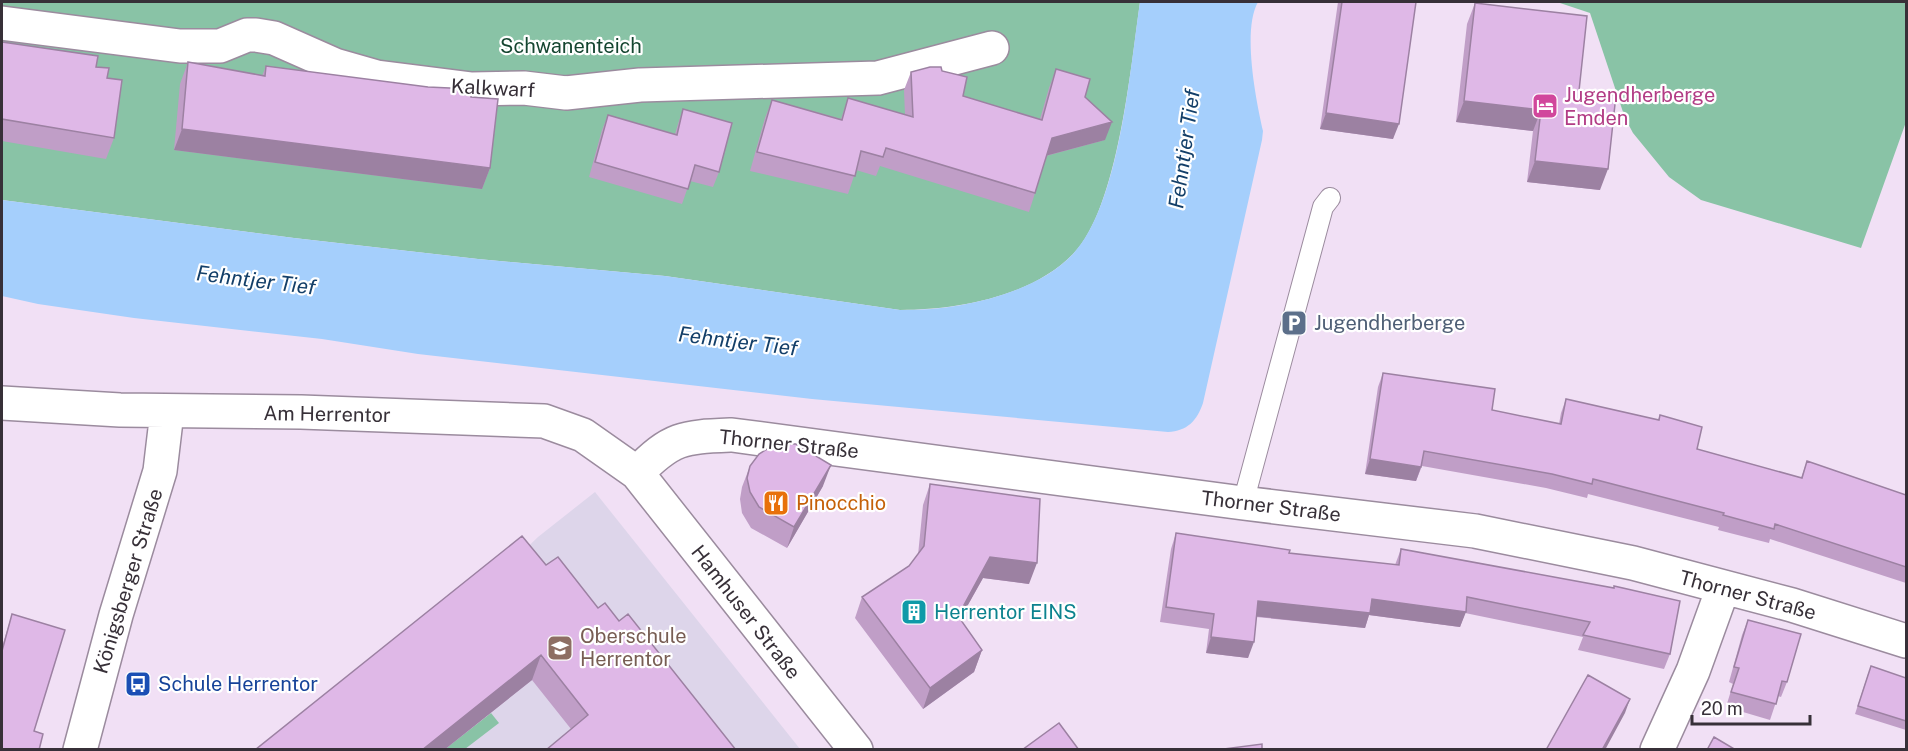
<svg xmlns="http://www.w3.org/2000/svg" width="1908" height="751" font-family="'Public Sans',sans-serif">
	<rect width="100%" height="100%" fill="#f1e0f5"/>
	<path fill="#ddd5ea" d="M595,492L800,749L270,750L513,561L538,537Z"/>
	<path fill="#89c3a6" d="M2,2H1140C1131,65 1118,209 1073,254C1031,297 957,310 900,310L665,276L478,259L294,238L2,200Z
		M1557,2H1906V122L1861,248L1701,200L1669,177L1633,133L1625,118L1590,13Z
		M491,713L499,723L465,749H445Z"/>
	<path fill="#a5cffc" d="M1140,2H1258C1242,30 1256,100 1263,131L1262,140L1203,403C1197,421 1187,431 1168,432L812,399L418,354L322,339L134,318L38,304L2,296V200L294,238L478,259L665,276L900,310C954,311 1035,295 1073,254C1120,204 1130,68 1140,2Z"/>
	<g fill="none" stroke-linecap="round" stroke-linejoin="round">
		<g stroke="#9b8b9e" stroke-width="22">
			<path id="lane" d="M1243,503L1323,207L1330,198"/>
		</g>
		<g stroke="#9b8b9e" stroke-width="36">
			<path id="street" d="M2,23L180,46H220L247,35H256L274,38L335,65L377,77L472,89L524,88L566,93L640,85L878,78L992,48
				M2,403L120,410L301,412L544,421L583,435L637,473L856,750
				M637,473C672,437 683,437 732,435L1243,503L1475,531L1633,563L1792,605L1906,641
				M80,750L116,615L160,471L167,412
				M1657,750L1693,671L1723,588"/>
		</g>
		<use href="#lane" stroke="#fff" stroke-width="20"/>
		<use href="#street" stroke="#fff" stroke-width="33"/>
	</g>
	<path fill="#c09ec7" d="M1338,2H1416L1393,139L1320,129Z
		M1475,3L1579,91L1600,190L1527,182L1533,131L1456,122L1467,24Z
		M2,42L96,67L107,78L114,138L106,159L2,141Z
		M188,62L262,76L266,66L471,97L490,168L482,189L174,150L180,84Z
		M1056,69L1085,97L1105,140L1046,156L1035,193L1029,212L880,166L876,176L856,170L848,194L750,171L765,118L772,100L841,119L848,98L905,115L904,90L911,72L942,71L963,96L1040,119L1049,88Z
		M683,109L719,172L713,187L690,181L682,204L589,177L602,130L608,115L675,134L678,124Z
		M1383,373L1492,410L1559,424L1561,413L1566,399L1658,420L1660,415L1697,449L1801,478L1807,461L1906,495V583L1770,539L1769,543L1718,530L1719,527L1588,494L1587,498L1546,488L1422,466L1416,481L1365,474L1378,387Z
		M750,466L823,486L787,548L751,528L742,513L740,499L742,487Z
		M930,484L1029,584L983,578L960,619L982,650L974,672L923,709L855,618L862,597L909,566L918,555L923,505Z
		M1176,533L1289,553L1395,565L1401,549L1613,588L1670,654L1664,669L1578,650L1583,637L1465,613L1460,627L1369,615L1365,628L1256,617L1248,658L1206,653L1209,629L1160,622L1171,549Z
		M546,565L598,608L619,621L736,750L571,729L532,680L444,750H255Z
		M12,614L34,731L2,750V647Z
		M1748,620L1787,682L1781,697L1778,696L1770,720L1726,707L1733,684L1729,682L1742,635Z
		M1868,674L1906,678V730L1855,714Z"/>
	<path fill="#9c81a2" d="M1464,101L1541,110L1533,131L1456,122Z
		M1326,113L1399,124L1393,139L1320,129Z
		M1112,122L1105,140L1045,156L1052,138Z
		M182,129L490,168L482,189L174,150Z
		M1535,161L1608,169L1600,190L1527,182Z
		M1370,459L1421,467L1416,481L1365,474Z
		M831,465L823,486L787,548L794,527Z
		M990,557L1037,563L1029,584L983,578L950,637L958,616Z
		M1372,599L1466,612L1460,627L1369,615L1365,628L1252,616L1258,601Z
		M1211,637L1254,642L1248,658L1206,653Z
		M982,650L974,672L923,709L930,688Z
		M541,655L532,680L444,750H422Z
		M1630,699L1625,713L1605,750H1602Z"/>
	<path fill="#dfb8e7" stroke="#9c81a2" stroke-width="1.5" d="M1342,2H1416L1399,124L1326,113Z
		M1475,3L1587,16L1579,91L1616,95L1608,169L1535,161L1541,110L1464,101Z
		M2,42L98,56L96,67L109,68L107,78L122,80L114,138L2,119Z
		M188,62L265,76L266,66L428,87L471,89V97L498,99L490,168L182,129Z
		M930,67H941L942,71L967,77L963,96L1042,120L1056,69L1090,79L1085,97L1112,122L1052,138L1035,193L886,148L883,157L861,151L855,176L757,152L772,100L842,120L848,98L913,117L911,72Z
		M683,109L732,123L719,172L695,165L688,189L595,162L608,115L677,135Z
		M1383,373L1495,389L1492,410L1561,424L1566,399L1659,420L1660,415L1702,427L1697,449L1802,478L1807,461L1906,495V567L1775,524L1774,529L1723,515L1724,513L1593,479L1592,484L1552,474L1424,451L1421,467L1370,459Z
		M775,444H796L831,465L794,527L759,507L750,492L747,478L750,466L759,454Z
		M930,484L1040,499L1037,563L990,557L958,616L982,650L930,688L862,597L909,566L924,546Z
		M1176,533L1290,550L1289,553L1399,565L1401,549L1614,588V586L1680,601L1670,654L1583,635L1590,622L1467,597L1466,612L1372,599L1370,613L1258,601L1254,642L1211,637L1214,614L1166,607Z
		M522,536L546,565L558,557L598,608L605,603L619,621L628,614L736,750H546L588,715L541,655L422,750H255Z
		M12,614L65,630L34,731L43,734L39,750H2V651Z
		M1748,620L1801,634L1787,682L1782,681L1776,704L1731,692L1739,668L1734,667Z
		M1871,666L1906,678V721L1858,706Z
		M1588,675L1630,699L1602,750H1546Z
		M1059,723L1079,750H1022Z
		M1714,737L1736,750H1707Z
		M1262,744V750H1216Z"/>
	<defs>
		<g id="hotel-square" transform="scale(1.35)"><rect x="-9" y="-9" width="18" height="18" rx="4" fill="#d1479c" stroke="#fff"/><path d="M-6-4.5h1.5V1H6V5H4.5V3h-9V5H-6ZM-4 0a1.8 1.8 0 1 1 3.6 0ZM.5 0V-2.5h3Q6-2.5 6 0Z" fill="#fff"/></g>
		<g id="parking-square" transform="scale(1.35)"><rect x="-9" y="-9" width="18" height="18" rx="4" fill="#5c6f8a" stroke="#fff"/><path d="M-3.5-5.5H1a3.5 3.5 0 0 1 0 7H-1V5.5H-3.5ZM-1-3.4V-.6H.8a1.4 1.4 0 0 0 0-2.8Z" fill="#fff"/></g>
		<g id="restaurant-square" transform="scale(1.35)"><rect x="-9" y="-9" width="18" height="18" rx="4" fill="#e8710a" stroke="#fff"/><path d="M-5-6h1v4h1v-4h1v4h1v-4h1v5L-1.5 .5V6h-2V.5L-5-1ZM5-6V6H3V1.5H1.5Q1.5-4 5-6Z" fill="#fff"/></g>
		<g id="building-square" transform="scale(1.35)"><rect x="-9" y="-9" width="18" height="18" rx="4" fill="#0f9aa8" stroke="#fff"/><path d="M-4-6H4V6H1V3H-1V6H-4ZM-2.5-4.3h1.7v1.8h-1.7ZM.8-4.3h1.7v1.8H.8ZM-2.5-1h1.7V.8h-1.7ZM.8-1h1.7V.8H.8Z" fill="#fff"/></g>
		<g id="school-square" transform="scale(1.35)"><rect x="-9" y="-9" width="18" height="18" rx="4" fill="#8d6e63" stroke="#fff"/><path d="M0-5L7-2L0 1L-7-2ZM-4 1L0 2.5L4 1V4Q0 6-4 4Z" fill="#fff"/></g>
		<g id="bus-square" transform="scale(1.35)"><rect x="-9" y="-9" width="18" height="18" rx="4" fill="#1a4fb4" stroke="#fff"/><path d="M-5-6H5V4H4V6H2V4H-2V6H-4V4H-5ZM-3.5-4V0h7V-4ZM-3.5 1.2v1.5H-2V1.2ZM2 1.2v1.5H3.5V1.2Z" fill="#fff"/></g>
	</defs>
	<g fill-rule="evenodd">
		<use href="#hotel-square" x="1545" y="106"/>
		<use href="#parking-square" x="1294" y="323"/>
		<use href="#restaurant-square" x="776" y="503"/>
		<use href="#building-square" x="914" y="612"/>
		<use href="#school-square" x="560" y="648"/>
		<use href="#bus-square" x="138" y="684"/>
	</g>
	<g text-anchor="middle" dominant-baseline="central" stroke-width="4.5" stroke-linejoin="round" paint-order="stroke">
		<g font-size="20" fill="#154631" stroke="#fff">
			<text x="571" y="46">Schwanenteich</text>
		</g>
		<g font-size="20" fill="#373038" stroke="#fff">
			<text transform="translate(493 88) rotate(3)">Kalkwarf</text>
			<text transform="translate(327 414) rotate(1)">Am Herrentor</text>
			<text transform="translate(789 444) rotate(6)">Thorner Straße</text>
			<text transform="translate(1271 506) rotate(7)">Thorner Straße</text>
			<text transform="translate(128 581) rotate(-73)">Königsberger Straße</text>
			<text transform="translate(1748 595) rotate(15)">Thorner Straße</text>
			<text transform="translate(746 612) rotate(52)">Hamhuser Straße</text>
		</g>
		<g font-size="20" fill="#b23c85" stroke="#fff" text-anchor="start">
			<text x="1564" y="95">Jugendherberge<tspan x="1564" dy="23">Emden</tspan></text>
		</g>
		<g font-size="20" fill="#4e5e75" stroke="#fff" text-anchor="start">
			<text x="1314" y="323">Jugendherberge</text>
		</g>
		<g font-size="20" fill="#c56008" stroke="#fff" text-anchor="start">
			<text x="796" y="503">Pinocchio</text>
		</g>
		<g font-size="20" fill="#0d838f" stroke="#fff" text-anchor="start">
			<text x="934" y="612">Herrentor EINS</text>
		</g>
		<g font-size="20" fill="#785e54" stroke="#fff" text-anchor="start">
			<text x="580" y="636">Oberschule<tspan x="580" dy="23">Herrentor</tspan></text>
		</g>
		<g font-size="20" fill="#164399" stroke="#fff" text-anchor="start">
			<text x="158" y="684">Schule Herrentor</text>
		</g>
		<g font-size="21" font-style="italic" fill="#133f69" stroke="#fff">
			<text transform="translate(1184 149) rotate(-82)">Fehntjer Tief</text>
			<text transform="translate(256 280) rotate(7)">Fehntjer Tief</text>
			<text transform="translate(738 341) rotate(7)">Fehntjer Tief</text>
		</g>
	</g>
	<rect width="1908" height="751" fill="none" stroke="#373038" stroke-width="6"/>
	<path d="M1692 715v9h118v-9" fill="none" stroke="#373038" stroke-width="3"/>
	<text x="1701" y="715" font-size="18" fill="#373038" stroke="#ffffff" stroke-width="4.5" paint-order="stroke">20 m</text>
</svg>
